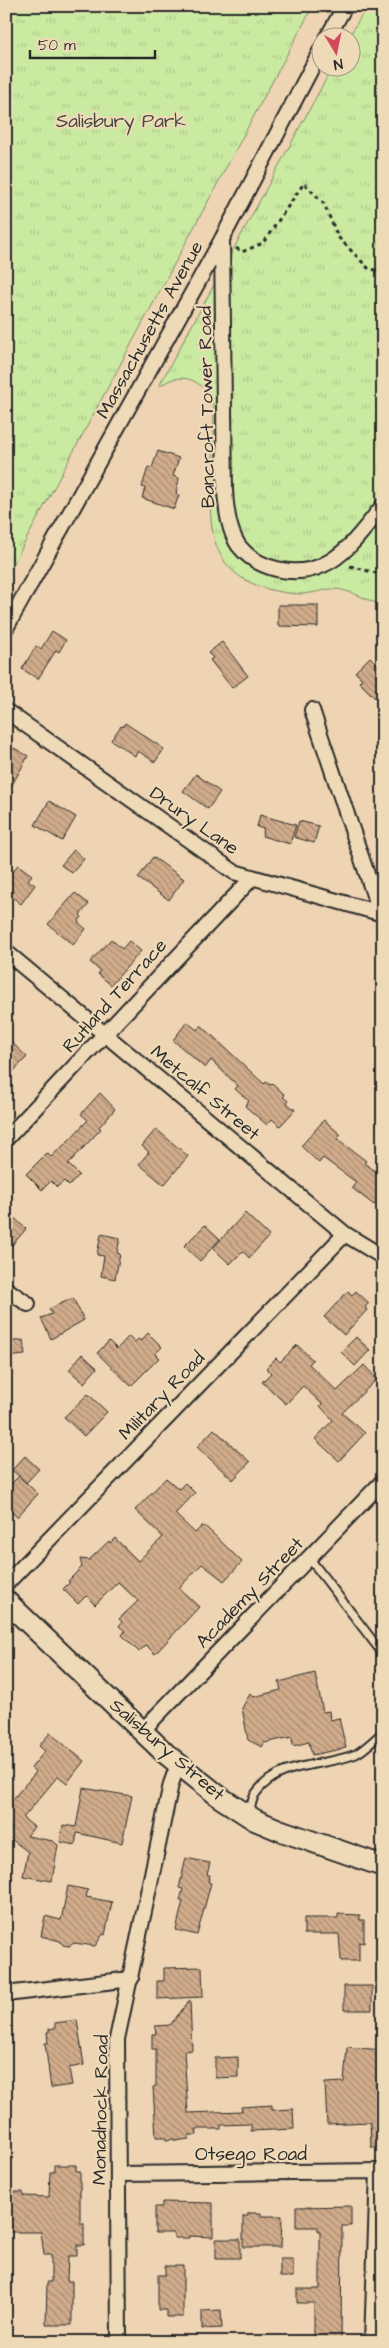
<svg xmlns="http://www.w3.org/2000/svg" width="389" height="2348" font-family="'Architects Daughter',sans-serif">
	<defs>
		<pattern id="grass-tufts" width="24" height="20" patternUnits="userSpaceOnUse" patternTransform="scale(1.25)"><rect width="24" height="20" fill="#caeaa1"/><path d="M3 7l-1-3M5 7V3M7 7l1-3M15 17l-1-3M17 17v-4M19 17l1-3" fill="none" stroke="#aec98b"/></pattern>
		<pattern id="building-back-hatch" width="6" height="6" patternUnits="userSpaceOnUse" patternTransform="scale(1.25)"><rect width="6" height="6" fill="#d1ac8b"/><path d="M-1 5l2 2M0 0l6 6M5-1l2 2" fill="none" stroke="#aa8c72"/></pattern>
	</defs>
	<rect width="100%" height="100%" fill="#eed4b2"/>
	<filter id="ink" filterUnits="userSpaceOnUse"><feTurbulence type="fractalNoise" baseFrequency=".02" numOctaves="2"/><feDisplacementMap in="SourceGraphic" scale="10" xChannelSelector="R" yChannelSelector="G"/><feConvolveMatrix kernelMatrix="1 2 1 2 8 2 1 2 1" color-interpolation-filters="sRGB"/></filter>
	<g filter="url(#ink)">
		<path fill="url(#grass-tufts)" stroke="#7a8a66" d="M6,6H313L6,577Z
			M369,6H383V606C370,601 349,590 336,589C328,588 318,592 310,593C298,595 287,593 276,591C175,570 224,470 212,400C204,384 189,374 170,380C166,382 164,384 159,386L332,68H352V38L349,37L361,16Z"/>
		<path fill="url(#building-back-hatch)" stroke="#2b2b2b" d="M158,451L179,458L173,476L179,478L176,494L179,495L174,509L142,498L145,488L142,487L148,467L152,468Z
			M278,605H318V627L278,626Z
			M52,631L66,640L59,652L56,650L38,679L22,669L36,646L41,649Z
			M222,642L248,676L232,688L210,660L213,658L208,653Z
			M370,657L379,666L376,669L383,676V706L359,682L362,679L355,672Z
			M125,723L164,749L155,762L138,751L135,756L111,740L121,726L123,727Z
			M14,748L28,756L6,796V749L11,752Z
			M196,774L220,792L208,809L183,791Z
			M49,801L76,817L62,841L35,825Z
			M260,815L296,825L290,844L262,836L264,829L257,827Z
			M299,821L319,826L314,843L294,837Z
			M74,850L84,859L72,873L61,865Z
			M153,857L184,879L169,900L138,878Z
			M18,865L32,875L28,880L35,885L21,904L6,892V867L12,872Z
			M75,893L89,904L80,915L82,917L78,922L86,929L73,945L48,924Z
			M111,939L122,949L129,941L141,951L111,985L98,974L100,971L90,962Z
			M187,1022L197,1030L201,1025L264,1084L266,1082L270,1085L272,1083L285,1095L283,1097L288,1101L287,1103L295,1110L280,1126L272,1119L267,1125L245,1106L249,1101L235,1089L238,1086L211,1060L205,1068L173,1040Z
			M6,1037L27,1057L6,1079Z
			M100,1093L115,1109L99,1127L101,1129L68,1164L79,1175L69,1186L64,1181L57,1187L51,1181L42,1190L26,1174L47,1153L51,1157L68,1141L88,1120L81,1114Z
			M324,1120L341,1135L337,1139L366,1161L364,1163L383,1177V1193L374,1205L352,1188L356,1182L323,1158L319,1163L301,1146Z
			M156,1129L188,1156L164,1185L139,1164L149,1152L142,1146Z
			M6,1210L26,1229L6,1252Z
			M245,1213L269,1236L249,1258L243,1251L230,1264L213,1248Z
			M205,1225L220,1239L200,1261L184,1246Z
			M101,1234L120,1238L117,1253L120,1254L115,1279L101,1276L104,1256L97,1255Z
			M348,1291L352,1295L356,1291L369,1303L365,1307L367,1310L344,1335L324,1317Z
			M73,1298L84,1320L51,1339L41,1318L52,1314L49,1309Z
			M148,1333L162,1347L155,1354L159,1358L131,1386L97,1353L109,1341L117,1349L129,1336L135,1342L138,1339L141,1341Z
			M356,1337L370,1350L355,1366L341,1352Z
			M23,1340L25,1355L6,1357V1342Z
			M297,1345L313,1360L309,1364L337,1391L364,1365L377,1379L342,1413L365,1433L339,1461L315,1439L333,1420L320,1406L322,1404L303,1386L286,1404L262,1382L271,1373L266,1368L276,1358L280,1362Z
			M82,1354L97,1368L84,1383L69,1370Z
			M88,1394L107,1412L84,1436L64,1417Z
			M214,1429L250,1462L233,1480L197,1447Z
			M25,1456L39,1469L26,1483L12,1470Z
			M19,1476L38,1494L17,1517L6,1507V1489Z
			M166,1478L179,1489L185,1483L195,1493L175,1514L195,1533L202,1526L206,1527L242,1562L224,1581L202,1564L179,1588L199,1607L155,1654L146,1645L139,1652L122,1635L125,1631L119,1626L122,1622L119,1619L138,1601L118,1582L95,1605L86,1596L78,1604L63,1589L70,1582L68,1581L82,1567L80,1559L89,1560L109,1541L110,1543L115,1538L138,1561L163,1537L135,1510Z
			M315,1673L323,1712L329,1711L330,1720L339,1718L346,1748L312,1755L309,1742L293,1746L292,1737L264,1743L262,1747L248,1740L242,1708L250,1694L253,1697L281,1690L279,1682Z
			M50,1733L84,1761L67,1783L58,1776L23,1818L34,1827L27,1836L53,1841L58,1845L52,1881L23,1876L28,1852L6,1835L12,1829L6,1824V1807L36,1772L31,1768L45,1751L39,1746Z
			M83,1788L132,1796L122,1843L77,1833L75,1845L60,1842L63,1825L76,1827Z
			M186,1858L210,1863L207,1875H210L208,1882L211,1883L197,1935L176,1930L183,1901H180L183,1889L179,1888Z
			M68,1886L88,1890L86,1897L112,1902L105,1935L103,1934L95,1946L74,1943L69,1946L63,1945L60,1941L41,1936L45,1916L61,1920Z
			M338,1914L360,1915V1920H364V1943L359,1942V1961H341L339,1934H304V1918H338Z
			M202,1967L203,1997L157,1999V1981H164V1968Z
			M344,1986H372V2010H344Z
			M190,2000L192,2050L184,2051L188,2113L242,2111L241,2107L272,2105V2110L293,2109L294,2129L251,2131V2124L221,2125V2129H196L197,2135H189V2139L175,2141V2139L166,2140L165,2137H156L153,2087L156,2086V2049H152V2034H156L155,2026L170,2025Z
			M77,2020L84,2065L69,2068L72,2085L51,2088L45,2043H48L47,2032H49V2029L55,2028V2023Z
			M347,2047L383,2050V2147H371L370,2122L327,2124L325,2083L344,2082Z
			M238,2057V2077L215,2078V2058Z
			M54,2165H76V2171H80V2223H84V2245H77V2256H68L67,2281H72V2325H46L47,2282H51V2255H44L41,2232H6V2192H23L24,2196L49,2197L50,2172H54Z
			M162,2202L213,2203V2237L189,2236V2238H174V2233H155V2207H162Z
			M351,2206V2226H342L341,2342H314V2303H297V2289H320V2231H318V2227H296V2207Z
			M248,2213H261V2216H282L281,2247H243V2216H248Z
			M216,2239H240V2258H216Z
			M280,2259H293V2277H280Z
			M165,2266H183V2317H167V2310H158V2275H165Z
			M221,2310L222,2328L202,2329V2311Z"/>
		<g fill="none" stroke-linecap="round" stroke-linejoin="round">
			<g stroke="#2b2b2b" stroke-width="11">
				<path id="lane" d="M310,1559L383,1654
					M248,1814C251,1808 252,1798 256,1793C279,1761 324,1767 356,1754C365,1749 375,1739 383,1732"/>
			</g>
			<g stroke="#2b2b2b" stroke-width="18">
				<path id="street" d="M327,38L345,6
					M222,241L225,491C226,508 229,532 239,546C258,570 296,578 323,565C348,554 366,526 383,506
					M6,628L222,239L322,48
					M312,710L380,913
					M6,711L234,872L383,914
					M6,952L345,1234L383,1257
					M6,1139L252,878
					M6,1289L28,1304
					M6,1584L345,1234
					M142,1731L383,1481
					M6,1994L131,1979
					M119,2174L383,2171
					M119,2342L117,2039L171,1784L178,1764
					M372,2342L378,2171"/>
			</g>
			<g stroke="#2b2b2b" stroke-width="24">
				<path id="secondary" d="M6,1601L166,1754L221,1798L255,1820L279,1830L383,1866"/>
			</g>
			<path stroke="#2b2b2b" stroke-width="3" stroke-dasharray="4 4" stroke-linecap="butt" d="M236,248L242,252L263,243L304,183L324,204L338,237L369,269L383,271
				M350,566L383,575"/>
			<use href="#lane" stroke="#efdab8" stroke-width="7"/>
			<use href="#street" stroke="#efdab8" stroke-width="14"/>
			<use href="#secondary" stroke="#efdab8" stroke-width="20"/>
		</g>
	</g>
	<g text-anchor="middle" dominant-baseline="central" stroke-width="4.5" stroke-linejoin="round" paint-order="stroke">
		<g font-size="19" fill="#43483d" stroke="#efdab8">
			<text x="121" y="121">Salisbury Park</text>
		</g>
		<g font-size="19" fill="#2b2b2b" stroke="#efdab8">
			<text transform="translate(150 330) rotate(-61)">Massachusetts Avenue</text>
			<text transform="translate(207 407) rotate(-91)">Bancroft Tower Road</text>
			<text transform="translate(194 821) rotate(35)">Drury Lane</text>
			<text transform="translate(115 996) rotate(-48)">Rutland Terrace</text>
			<text transform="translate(205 1093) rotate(40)">Metcalf Street</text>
			<text transform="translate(162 1396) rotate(-46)">Military Road</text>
			<text transform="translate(250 1593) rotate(-46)">Academy Street</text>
			<text transform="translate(167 1750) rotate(41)">Salisbury Street</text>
			<text transform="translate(101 2110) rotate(-89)">Monadnock Road</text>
			<text x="251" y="2154">Otsego Road</text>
		</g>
	</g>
	<rect width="389" height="2348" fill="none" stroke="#efdab8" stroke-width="25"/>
	<rect x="12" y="12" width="364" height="2323" fill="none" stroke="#2b2b2b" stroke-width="2" filter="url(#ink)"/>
	<g transform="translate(336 52) rotate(170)"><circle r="24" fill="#efdab8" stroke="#a19480"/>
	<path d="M0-4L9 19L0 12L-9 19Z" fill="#d1495b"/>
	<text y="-8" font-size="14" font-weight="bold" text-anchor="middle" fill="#2b2b2b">N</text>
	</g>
	<path d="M30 50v8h125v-8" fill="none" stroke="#2b2b2b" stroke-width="2.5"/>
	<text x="38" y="50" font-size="15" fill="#2b2b2b" stroke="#efdab8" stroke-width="4" paint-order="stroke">50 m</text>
</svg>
